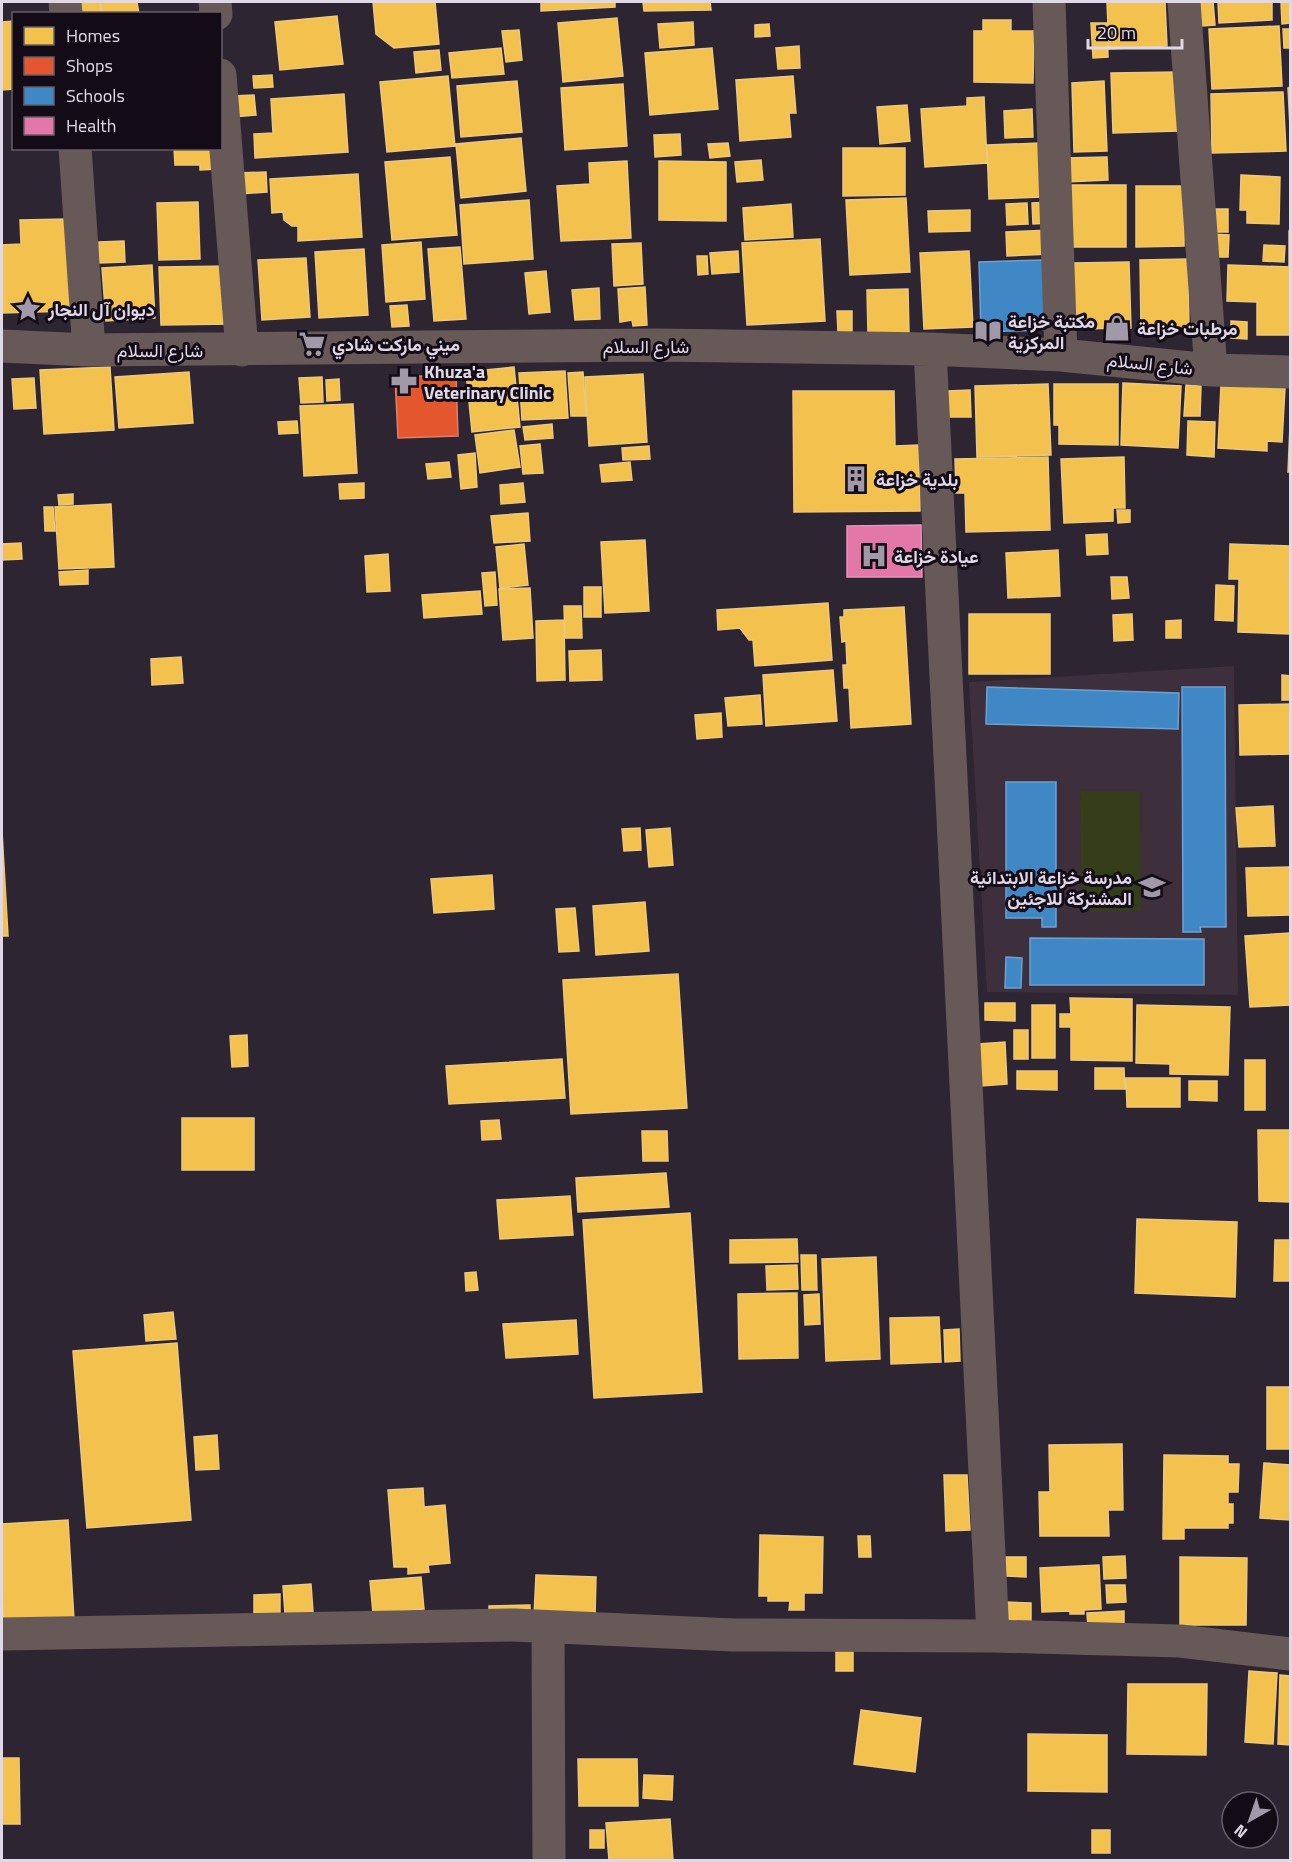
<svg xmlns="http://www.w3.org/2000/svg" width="1292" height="1862" font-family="'Titillium Web',Vazirmatn,sans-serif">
	<rect width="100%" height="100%" fill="#2d2531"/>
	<path fill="#3d2f3b" d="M1234,666L1238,995L987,992L969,682Z"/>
	<path fill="#353d1a" d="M1080,791H1140L1141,911H1081Z"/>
	<path fill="#f2c14e" stroke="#edc87c" stroke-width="1.5" d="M77,2H100L101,14H78Z
		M101,2H137L139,14H102Z
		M373,2H435L439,44L394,48L376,34Z
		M541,2H615V7L541,11Z
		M643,2H710L711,10L644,11Z
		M1107,2H1165L1167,46L1109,49Z
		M1200,2H1213L1215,25L1202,26Z
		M1218,2H1272V20L1219,23Z
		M1281,2H1290V23L1282,24Z
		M337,16L343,64L280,70L275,22Z
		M617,18L623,76L563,82L558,23Z
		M983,20H1011V31H1034L1033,83L974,82V31H983Z
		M14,21V89L2,90V22Z
		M693,22L694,45L660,48L658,24Z
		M1091,23H1107L1108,57L1093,58Z
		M769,24L770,36L755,37V25Z
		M1279,26L1282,86L1212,89L1209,29Z
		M1283,29H1290V48H1284Z
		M519,30L522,60L506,62L502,31Z
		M799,46L800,68L778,69L776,48Z
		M501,48L504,74L452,78L449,53Z
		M712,48L718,109L650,115L645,53Z
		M439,50L441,70L416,73L414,52Z
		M1177,72L1178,131L1113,133L1111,73Z
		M272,75L273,87L254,88L253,76Z
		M448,76L455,146L387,152L380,82Z
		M793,76L796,113H789L791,137L740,141L736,80Z
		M517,81L522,132L461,137L457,86Z
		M1104,81L1107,151L1074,152L1072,83Z
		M623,84L627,146L565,150L561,88Z
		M1290,87V127L1288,88Z
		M1283,92L1286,151L1212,153L1211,94Z
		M344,94L348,152L255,158L254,134L273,133L271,99Z
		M254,95L256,115L233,117L231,96Z
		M984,97L987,163L925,167L921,109L967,106V98Z
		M907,105L910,141L880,144L877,107Z
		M1032,109L1033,137L1005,138L1004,111Z
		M680,134L681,155L655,157L654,135Z
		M521,138L526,191L461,198L456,144Z
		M728,143L730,156L710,158L708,144Z
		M1040,143L1042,197L989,199L987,145Z
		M174,148H218L219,169L200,170V165H175Z
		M843,148H905V195L843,196Z
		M450,157L457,235L392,240L385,162Z
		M1107,157L1108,180L1066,182L1065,158Z
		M761,160L763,180L737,182L735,162Z
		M627,161L631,238L561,241L557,186L590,184L589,163Z
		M659,161L726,162V221L659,220Z
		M266,172L267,192L240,194L238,173Z
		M358,174L362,237L298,241V226H292L284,220L283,212L272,213L270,179Z
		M1241,175L1280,177L1279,224L1247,223V210H1240Z
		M1067,185H1126V247H1067Z
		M1136,186H1184V246L1136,247Z
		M906,198L910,272L850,275L846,200Z
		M529,200L533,259L464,264L460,205Z
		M198,202L200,259L159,260L157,203Z
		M1051,202V223L1033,224L1032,203Z
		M1027,203L1028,224L1007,225L1006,204Z
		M791,204L793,237L745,240L743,208Z
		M1211,209H1228V232H1210Z
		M970,210V231L929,232L928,211Z
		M67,219L70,311L2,313V245L21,244L20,220Z
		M1051,230L1052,254L1007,256L1006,232Z
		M1289,231H1290V266H1289Z
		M1212,234L1229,235L1228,257H1212Z
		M820,239L825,321L747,325L742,243Z
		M124,241L125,262L99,263V242Z
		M421,242L425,299L386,302L382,245Z
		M641,243L643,284L614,286L612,244Z
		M1264,245L1285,246L1284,262L1263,261Z
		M460,247L466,319L434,321L428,249Z
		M364,249L368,315L319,318L315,252Z
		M738,251L739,272L712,274L710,253Z
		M969,251L973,327L924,329L920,253Z
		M697,256H707L708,274L698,275Z
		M306,258L310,317L262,320L258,260Z
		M1188,259L1189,328H1141L1140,260Z
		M1129,262L1131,328L1075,329L1073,263Z
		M152,265L155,318L106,321L102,268Z
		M1228,265L1290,267V335H1257V302L1227,301Z
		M230,266L231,324L161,325L159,267Z
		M546,271L550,312L529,314L525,273Z
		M645,287L647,325L633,326L632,320L620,322L618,289Z
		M599,288L600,319L575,320L572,290Z
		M908,289L909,333L868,334L867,290Z
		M407,305L409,326L392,327L390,306Z
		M837,311H852V332H838Z
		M1231,321L1247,322V339L1231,338Z
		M110,367L114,430L44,434L40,370Z
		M514,367L520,427L472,432L466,372Z
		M565,371L568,418L522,420L519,373Z
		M189,372L193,423L119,428L115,377Z
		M583,372L586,416H571L568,373Z
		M643,374L647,442L589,446L585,377Z
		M322,377L323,402L301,403L299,378Z
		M34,378L36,408L14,409L12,379Z
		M339,379L340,400L327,401L326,380Z
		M1123,383L1181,386L1178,448L1121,445Z
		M1048,384L1051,455L977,457L975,386Z
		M1054,384H1118V445L1059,444V425H1054Z
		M1186,385L1201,386L1200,416H1184Z
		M1221,385L1285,388L1282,442L1267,441V451L1218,448Z
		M970,390L971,417H949L948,391Z
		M793,391H894L895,446L919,445L920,511L794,512Z
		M353,404L357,473L304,476L300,406Z
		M297,421L298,433L279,434L278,422Z
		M1188,421L1215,422L1214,457L1187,455Z
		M552,424L553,438L525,440L523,427Z
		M1290,425V472H1288Z
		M514,430L520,467L480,473L475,435Z
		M540,444L543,473L523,474L520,446Z
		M649,446L650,459L623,460L622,448Z
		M475,453L477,487L461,489L458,455Z
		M1048,457L1050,530L966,532L965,493H956L955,459Z
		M1124,457L1125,508H1113V521L1064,523L1061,459Z
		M449,462L451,477L428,479L426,464Z
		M630,462L632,480L602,482L600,465Z
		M364,483V498L340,499L339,484Z
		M523,483L525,502L501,504L500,485Z
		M73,494V504L59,505L58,495Z
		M111,504L114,567L59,569L55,507Z
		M44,507H53L55,531H45Z
		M1117,510H1130V522L1118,523Z
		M528,513L530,541L494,543L491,516Z
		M1107,534L1108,554L1087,555L1086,535Z
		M645,540L649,611L605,613L601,542Z
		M21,543L22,559L2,560V544Z
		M524,544L528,585L500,588L496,547Z
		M1230,544L1290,546V634L1238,632L1239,579H1229Z
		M1058,550L1060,596L1008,598L1006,553Z
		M388,554L390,591L367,592L365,556Z
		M88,570V584L60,585L59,572Z
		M495,572L497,605L485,606L482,573Z
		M1111,577H1127L1129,598L1112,599Z
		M1216,585L1234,586L1233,621L1215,620Z
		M584,587H601V617H584Z
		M530,588L533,638L503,640L499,589Z
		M480,591L482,614L424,618L422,595Z
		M828,603L832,660L755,666L753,640H749L740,628L718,630L717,610Z
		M564,606H581L582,638H565Z
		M904,607L911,724L851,728L849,688H844L843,665H847L846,641L842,642L840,617H844V610Z
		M969,614H1050V674H969Z
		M1132,614L1133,640L1114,641L1113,615Z
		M564,620L565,680L537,681L536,621Z
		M1181,620V638H1166V621Z
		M601,650L602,680L570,681L569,651Z
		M181,657L183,683L152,685L151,659Z
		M833,670L837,721L766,726L763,675Z
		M1282,675L1290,676V700H1282Z
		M760,695L762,724L728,726L725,698Z
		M1290,704V754L1240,755L1239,705Z
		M721,713L722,737L697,739L695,715Z
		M1273,806L1275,846L1239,847L1236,808Z
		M640,828L641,850L624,851L622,829Z
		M670,828L673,865L649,867L646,830Z
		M2,831L8,936H2Z
		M1290,867V915L1248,916L1246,868Z
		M492,875L494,909L434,913L431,879Z
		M645,902L649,951L596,955L593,906Z
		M575,908L579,951L559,952L556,909Z
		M1290,933V1005L1250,1007L1245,936Z
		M678,974L687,1108L571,1114L563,980Z
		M1070,998L1132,999V1061L1071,1060V1027H1060V1014H1071Z
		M985,1003H1015V1021L985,1020Z
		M1032,1005H1055V1058H1032Z
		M1137,1005L1230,1007L1228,1075L1170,1074V1064L1136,1063Z
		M1014,1030H1028V1059H1014Z
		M247,1035L248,1066L232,1067L230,1036Z
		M1005,1042L1007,1084L981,1086L978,1044Z
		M562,1059L565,1098L449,1104L446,1066Z
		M1245,1060H1265V1110H1245Z
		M1095,1068H1124L1125,1089H1095Z
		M1017,1071H1057V1090L1017,1089Z
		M1126,1078H1180V1107H1127Z
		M1189,1081H1217V1101L1189,1100Z
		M182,1118H254V1170H182Z
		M499,1120L501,1139L482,1140L481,1121Z
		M1258,1130H1290V1202L1259,1201Z
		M642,1131H667L668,1161H643Z
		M666,1173L669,1207L578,1212L576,1178Z
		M570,1196L573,1235L500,1239L497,1200Z
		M690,1213L702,1392L594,1398L583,1220Z
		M1137,1219L1237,1222L1235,1297L1135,1293Z
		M797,1239L798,1262L730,1263V1240Z
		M1275,1240H1290V1281H1274Z
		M801,1255H816L817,1290H802Z
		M876,1257L880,1359L826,1361L822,1259Z
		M797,1265L798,1289L767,1290L766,1266Z
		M476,1272L478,1290L466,1291L465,1273Z
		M797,1293L798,1358L739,1359L738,1294Z
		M819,1294L820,1324L805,1325L804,1295Z
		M173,1312L176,1339L146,1341L144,1315Z
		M939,1317L941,1362L891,1364L890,1318Z
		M576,1320L578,1354L506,1358L503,1324Z
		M959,1329L960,1361L945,1362L944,1330Z
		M177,1343L191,1520L87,1528L73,1351Z
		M1267,1387H1290V1449H1267Z
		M217,1435L219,1469L196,1470L194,1437Z
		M1122,1444L1123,1510H1108L1109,1536H1040L1039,1492H1050L1049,1445Z
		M1164,1455L1228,1456V1464H1239L1238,1492H1228V1504H1233V1523H1228V1528H1184V1539H1163Z
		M1264,1463L1290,1465V1520L1260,1518Z
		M944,1475H967L970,1530L946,1531Z
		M423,1488L424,1507L445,1505L450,1563L428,1565L429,1572L408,1574V1567H394L388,1490Z
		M68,1520L74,1620L4,1625L2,1590V1524Z
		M760,1535L823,1537L822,1593H804V1610H789L790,1601H768V1596H759Z
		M858,1536H870L871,1557H859Z
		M1125,1556L1126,1578L1104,1579L1103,1557Z
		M1006,1557H1026V1577L1006,1576Z
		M1180,1557L1247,1558L1246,1625H1180Z
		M1099,1565L1101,1609L1084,1610V1614H1070V1611L1042,1612L1040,1568Z
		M536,1575L596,1577L595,1617L534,1616Z
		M421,1577L424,1609L373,1613L370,1581Z
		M311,1584L313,1612L285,1614L283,1586Z
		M1106,1585H1125L1126,1602L1107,1603Z
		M280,1594V1613H254V1595Z
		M1006,1602L1031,1603V1626H1006Z
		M530,1605V1616L489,1617V1606Z
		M1124,1611V1625L1088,1627L1087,1613Z
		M836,1646H853V1671H836Z
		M1249,1671L1277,1673L1273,1744L1245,1742Z
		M1280,1675L1290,1676V1745L1278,1744Z
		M1128,1684H1207L1206,1755L1127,1754Z
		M861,1710L921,1718L915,1772L854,1764Z
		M1028,1734L1107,1735V1792L1028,1791Z
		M2,1758H19L20,1824H2Z
		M578,1759H637L638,1806H579Z
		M644,1775L673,1776L672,1800L643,1798Z
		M670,1819L673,1860H609L606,1823Z
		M590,1830H604V1848H590Z
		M1092,1830H1110V1853H1092Z"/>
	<path fill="#e4572e" stroke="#e37d66" stroke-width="1.5" d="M456,375L458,436L398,438L395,377Z"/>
	<path fill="#3f88c5" stroke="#6fa0cf" stroke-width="1.5" d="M1043,260L1045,330L981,332L979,262Z
		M987,687L1179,693L1178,729L986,724Z
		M1182,687H1225L1226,927H1200L1201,932H1183Z
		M1006,782H1056V927H1042V918H1006Z
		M1030,938L1204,939V985H1030Z
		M1006,957L1022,958L1021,988H1005Z"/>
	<path fill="#e377a8" stroke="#e294bb" stroke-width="1.5" d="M921,525L922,577H847V526Z"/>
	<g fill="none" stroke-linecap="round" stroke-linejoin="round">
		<path stroke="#685959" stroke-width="33" d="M65,2L66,14
			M215,2L216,14
			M1049,2L1061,355
			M1184,2L1211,370
			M220,75L242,350
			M75,148L89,350
			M2,346L89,350L657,345L930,349L1061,355L1211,370L1290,372
			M930,349L993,1636
			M548,1627L549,1860
			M2,1634L514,1625L733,1635L993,1636L1180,1641L1290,1654"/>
	</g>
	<defs>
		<g id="sight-bare" transform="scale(2.07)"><path d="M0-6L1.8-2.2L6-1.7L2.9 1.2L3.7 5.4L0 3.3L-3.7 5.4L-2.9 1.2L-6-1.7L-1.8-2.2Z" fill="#a199a7" stroke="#130c17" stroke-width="2.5" paint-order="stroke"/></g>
		<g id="shop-bare" transform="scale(2.07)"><path d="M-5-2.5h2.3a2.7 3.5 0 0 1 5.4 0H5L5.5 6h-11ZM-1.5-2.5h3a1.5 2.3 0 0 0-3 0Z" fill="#a199a7" stroke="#130c17" stroke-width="2.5" paint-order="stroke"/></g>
		<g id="library-bare" transform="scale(2.07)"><path d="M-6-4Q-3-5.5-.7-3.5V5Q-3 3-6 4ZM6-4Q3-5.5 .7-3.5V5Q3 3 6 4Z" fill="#a199a7" stroke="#130c17" stroke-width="2.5" paint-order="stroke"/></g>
		<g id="supermarket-bare" transform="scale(2.07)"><path d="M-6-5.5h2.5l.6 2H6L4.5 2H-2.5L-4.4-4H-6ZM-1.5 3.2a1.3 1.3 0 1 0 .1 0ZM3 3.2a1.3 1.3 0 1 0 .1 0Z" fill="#a199a7" stroke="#130c17" stroke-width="2.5" paint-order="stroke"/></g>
		<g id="pharmacy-bare" transform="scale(2.07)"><path d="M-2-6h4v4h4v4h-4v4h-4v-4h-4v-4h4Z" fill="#a199a7" stroke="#130c17" stroke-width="2.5" paint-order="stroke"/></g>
		<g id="building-bare" transform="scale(2.07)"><path d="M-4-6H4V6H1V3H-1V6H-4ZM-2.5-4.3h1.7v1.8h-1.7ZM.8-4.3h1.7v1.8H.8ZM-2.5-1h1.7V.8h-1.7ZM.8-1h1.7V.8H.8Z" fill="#a199a7" stroke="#130c17" stroke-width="2.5" paint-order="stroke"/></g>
		<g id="hospital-bare" transform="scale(2.07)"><path d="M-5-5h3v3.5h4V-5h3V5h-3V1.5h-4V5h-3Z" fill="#a199a7" stroke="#130c17" stroke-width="2.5" paint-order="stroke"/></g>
		<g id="school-bare" transform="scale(2.07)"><path d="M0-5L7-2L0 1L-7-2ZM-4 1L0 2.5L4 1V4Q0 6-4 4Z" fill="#a199a7" stroke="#130c17" stroke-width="2.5" paint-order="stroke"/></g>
	</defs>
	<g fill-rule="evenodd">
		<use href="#sight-bare" x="28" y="309"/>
		<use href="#shop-bare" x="1117" y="328"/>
		<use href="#library-bare" x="988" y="331"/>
		<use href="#supermarket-bare" x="312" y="344"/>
		<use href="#pharmacy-bare" x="404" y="381"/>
		<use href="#building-bare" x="856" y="479"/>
		<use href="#hospital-bare" x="874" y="556"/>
		<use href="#school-bare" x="1152" y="887"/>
	</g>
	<g text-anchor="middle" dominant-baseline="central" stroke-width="6" stroke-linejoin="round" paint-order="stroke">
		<g font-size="18" font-weight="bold" fill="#e0d7e7" stroke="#130c17" text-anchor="start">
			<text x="48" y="309">ديوان آل النجار</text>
			<text x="1008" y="321">مكتبة خزاعة<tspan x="1008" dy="21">المركزية</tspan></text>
			<text x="1137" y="328">مرطبات خزاعة</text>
			<text x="332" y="344">ميني ماركت شادي</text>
			<text x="424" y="371">Khuza'a<tspan x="424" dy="21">Veterinary Clinic</tspan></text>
			<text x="876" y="479">بلدية خزاعة</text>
			<text x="894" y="556">عيادة خزاعة</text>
			<text x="1132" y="877" text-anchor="end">مدرسة خزاعة الابتدائية<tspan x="1132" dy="21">المشتركة للاجئين</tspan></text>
		</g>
		<g font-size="18" fill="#e0d7e7" stroke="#130c17">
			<text x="646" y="346">شارع السلام</text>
			<text x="160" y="350">شارع السلام</text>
			<text transform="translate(1150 364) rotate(6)">شارع السلام</text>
		</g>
	</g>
	<rect width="1292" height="1862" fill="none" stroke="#e0d7e7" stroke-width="6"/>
	<rect x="12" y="12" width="210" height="138" fill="#130c17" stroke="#655d6a" stroke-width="1.5"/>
	<rect x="24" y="27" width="30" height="18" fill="#f2c14e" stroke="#655d6a" stroke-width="1.5"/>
	<text x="66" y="42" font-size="18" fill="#e0d7e7">Homes</text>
	<rect x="24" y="57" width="30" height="18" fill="#e4572e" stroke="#655d6a" stroke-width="1.5"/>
	<text x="66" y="72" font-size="18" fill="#e0d7e7">Shops</text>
	<rect x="24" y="87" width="30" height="18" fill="#3f88c5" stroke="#655d6a" stroke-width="1.5"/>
	<text x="66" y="102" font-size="18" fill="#e0d7e7">Schools</text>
	<rect x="24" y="117" width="30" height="18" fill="#e377a8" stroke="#655d6a" stroke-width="1.5"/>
	<text x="66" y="132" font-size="18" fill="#e0d7e7">Health</text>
	<g transform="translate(1250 1820) rotate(220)"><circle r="28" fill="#130c17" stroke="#655d6a" stroke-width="1.5"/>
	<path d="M0-4.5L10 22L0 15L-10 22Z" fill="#a199a7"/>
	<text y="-9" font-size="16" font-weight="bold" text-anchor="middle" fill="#e0d7e7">N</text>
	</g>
	<path d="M1088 39v9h94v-9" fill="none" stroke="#e0d7e7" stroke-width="3"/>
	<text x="1097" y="39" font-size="18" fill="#e0d7e7" stroke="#130c17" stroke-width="4.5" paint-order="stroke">20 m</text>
</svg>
